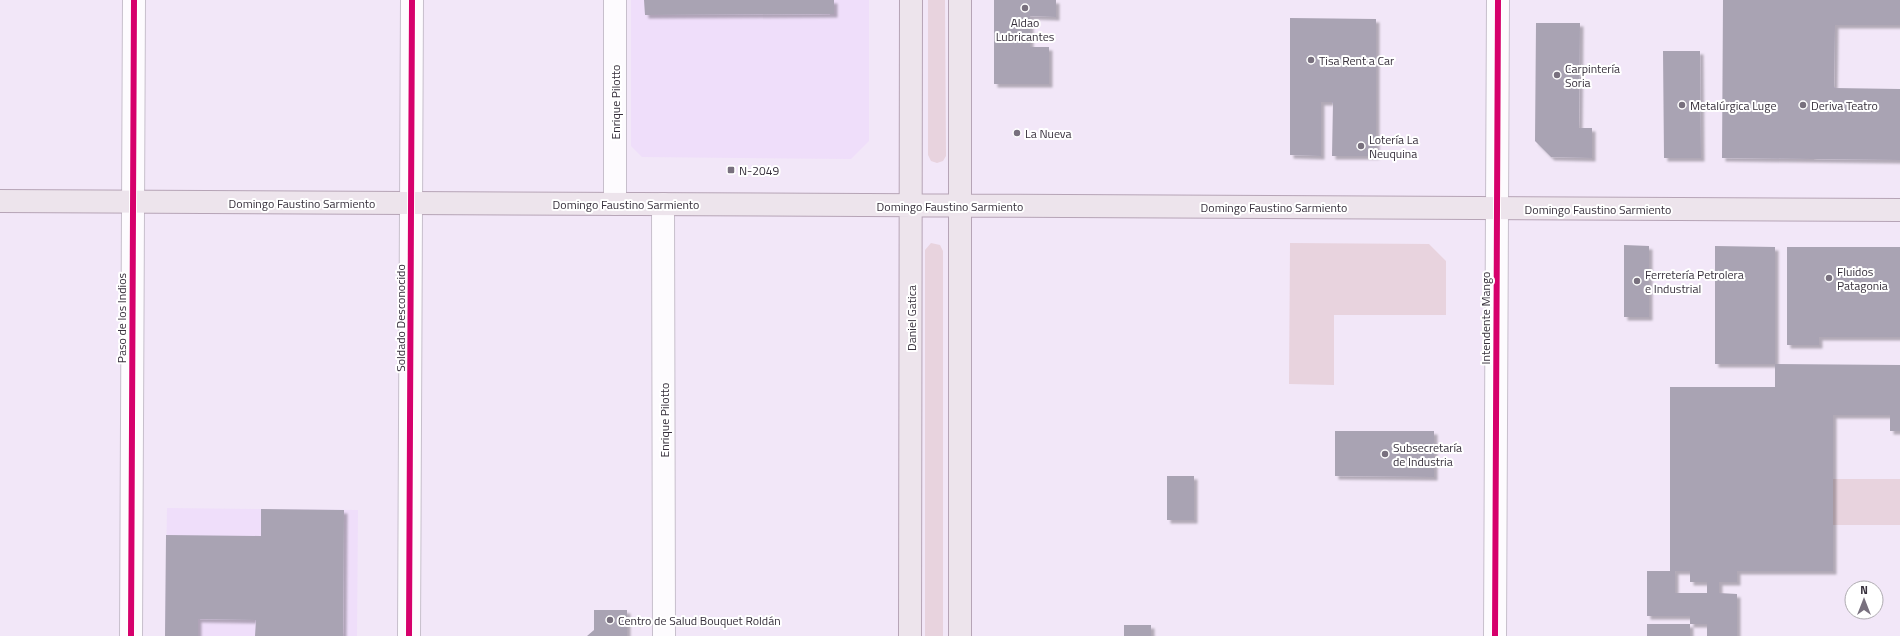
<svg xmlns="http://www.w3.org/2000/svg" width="1900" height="636" font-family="'Titillium Web',sans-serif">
	<defs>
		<filter id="shadow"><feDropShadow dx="3.5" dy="3.5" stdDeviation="1" flood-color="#0004"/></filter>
	</defs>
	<rect width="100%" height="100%" fill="#f2e7f8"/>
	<path fill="#efdefa" d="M631,0H869V141L851,159L642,157L631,146Z
		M167,508L358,510L357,636H165Z"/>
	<path fill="#e8d3de" d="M928,0H945L946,156L943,161L937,163L931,161L928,155Z
		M931,243L940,245L943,251V636H925V250Z
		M1290,243L1429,244L1446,261V315H1334V385L1289,384Z
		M1833,479H1900V525H1833Z"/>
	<path fill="#a9a3b3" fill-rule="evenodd" filter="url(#shadow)" d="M644,0H834V14L645,15Z
		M994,0H1056V17L1030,16V47H1049V84H994Z
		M1723,0H1900V25H1835L1834,88L1900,89V160L1722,158Z
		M1290,18L1376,19V156H1332L1333,102H1321V156L1290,155Z
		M1536,23H1580L1579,128H1592V158L1551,157L1535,141Z
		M1663,51H1700L1701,158H1664Z
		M1624,245L1649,246V317H1624Z
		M1715,246L1775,247V364H1715Z
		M1787,247H1900V337H1819V345H1787Z
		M1775,364L1900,365V431H1890V415H1833V571H1737V582H1719V593L1737,594V636H1707V624H1690V616H1647V571H1670V387H1775ZM1675,571H1690V582H1707V593H1675Z
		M1335,431H1434V477L1335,476Z
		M1167,476H1194V520H1167Z
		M261,509L344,510L343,636H255L256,620L198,619V636H165L166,535L261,536Z
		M594,610H627V636H587L594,630Z
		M1647,624H1690V636H1647Z
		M1124,625H1151V636H1124Z"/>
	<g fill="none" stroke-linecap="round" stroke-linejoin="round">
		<g stroke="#c7bfcc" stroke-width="24">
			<path id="minor" d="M615,0V204
				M663,204L664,636
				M131,636L134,0
				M409,636L412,0
				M1495,636L1498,0"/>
		</g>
		<g stroke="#b6a4b6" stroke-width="24">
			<path id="major" d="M0,201L1900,210
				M910,636L911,0
				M960,636V0"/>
		</g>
		<use href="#minor" stroke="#fdfbfe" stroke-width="22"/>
		<use href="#major" stroke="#ede4ec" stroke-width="22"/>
		<g stroke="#fff" stroke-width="8">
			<path id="cycleway" d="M131,636L134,0
				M409,636L412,0
				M1495,636L1498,0"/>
		</g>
		<use href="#cycleway" stroke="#d6006c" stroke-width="6"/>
	</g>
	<g fill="#78707e" stroke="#fff" stroke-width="1.5">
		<circle cx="1025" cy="8" r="4"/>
		<circle cx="1311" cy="60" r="4"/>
		<circle cx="1557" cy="75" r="4"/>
		<circle cx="1682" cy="105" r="4"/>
		<circle cx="1803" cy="105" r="4"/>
		<circle cx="1017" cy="133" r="4"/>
		<circle cx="1361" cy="146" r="4"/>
		<rect x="727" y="166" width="8" height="8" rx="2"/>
		<circle cx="1829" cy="278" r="4"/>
		<circle cx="1637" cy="281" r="4"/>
		<circle cx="1385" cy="454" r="4"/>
		<circle cx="610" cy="620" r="4"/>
	</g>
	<g text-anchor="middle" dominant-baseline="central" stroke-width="4" stroke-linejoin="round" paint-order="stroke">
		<g font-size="12" fill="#37303c" stroke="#fff" text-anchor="start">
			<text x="1025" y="22" text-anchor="middle">Aldao<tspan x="1025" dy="14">Lubricantes</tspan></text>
			<text x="1319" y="60">Tisa Rent a Car</text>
			<text x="1565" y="68">Carpintería<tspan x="1565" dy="14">Soria</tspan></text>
			<text x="1690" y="105">Metalúrgica Luge</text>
			<text x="1811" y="105">Deriva Teatro</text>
			<text x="1025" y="133">La Nueva</text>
			<text x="1369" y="139">Lotería La<tspan x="1369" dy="14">Neuquina</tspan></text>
			<text x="739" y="170">N-2049</text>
			<text x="1837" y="271">Fluidos<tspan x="1837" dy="14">Patagonia</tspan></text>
			<text x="1645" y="274">Ferretería Petrolera<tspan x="1645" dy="14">e Industrial</tspan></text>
			<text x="1393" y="447">Subsecretaría<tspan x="1393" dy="14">de Industria</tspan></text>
			<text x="618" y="620">Centro de Salud Bouquet Roldán</text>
		</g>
		<g font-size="12" fill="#37303c" stroke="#fff">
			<text transform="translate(615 102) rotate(-90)">Enrique Pilotto</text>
			<text x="302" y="203">Domingo Faustino Sarmiento</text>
			<text x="626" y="204">Domingo Faustino Sarmiento</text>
			<text x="950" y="206">Domingo Faustino Sarmiento</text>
			<text x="1274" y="207">Domingo Faustino Sarmiento</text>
			<text x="1598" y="209">Domingo Faustino Sarmiento</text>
			<text transform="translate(121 318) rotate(-90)">Paso de los Indios</text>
			<text transform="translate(400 318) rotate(-90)">Soldado Desconocido</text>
			<text transform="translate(911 318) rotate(-90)">Daniel Gatica</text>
			<text transform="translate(1485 318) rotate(-90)">Intendente Mango</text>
			<text transform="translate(664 420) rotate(-90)">Enrique Pilotto</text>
		</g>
	</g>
	<g transform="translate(1864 600)"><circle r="19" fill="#ffffff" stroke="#afacb1"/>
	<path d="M0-3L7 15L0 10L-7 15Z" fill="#78707e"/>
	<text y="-6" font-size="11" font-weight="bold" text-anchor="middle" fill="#37303c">N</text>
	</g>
</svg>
